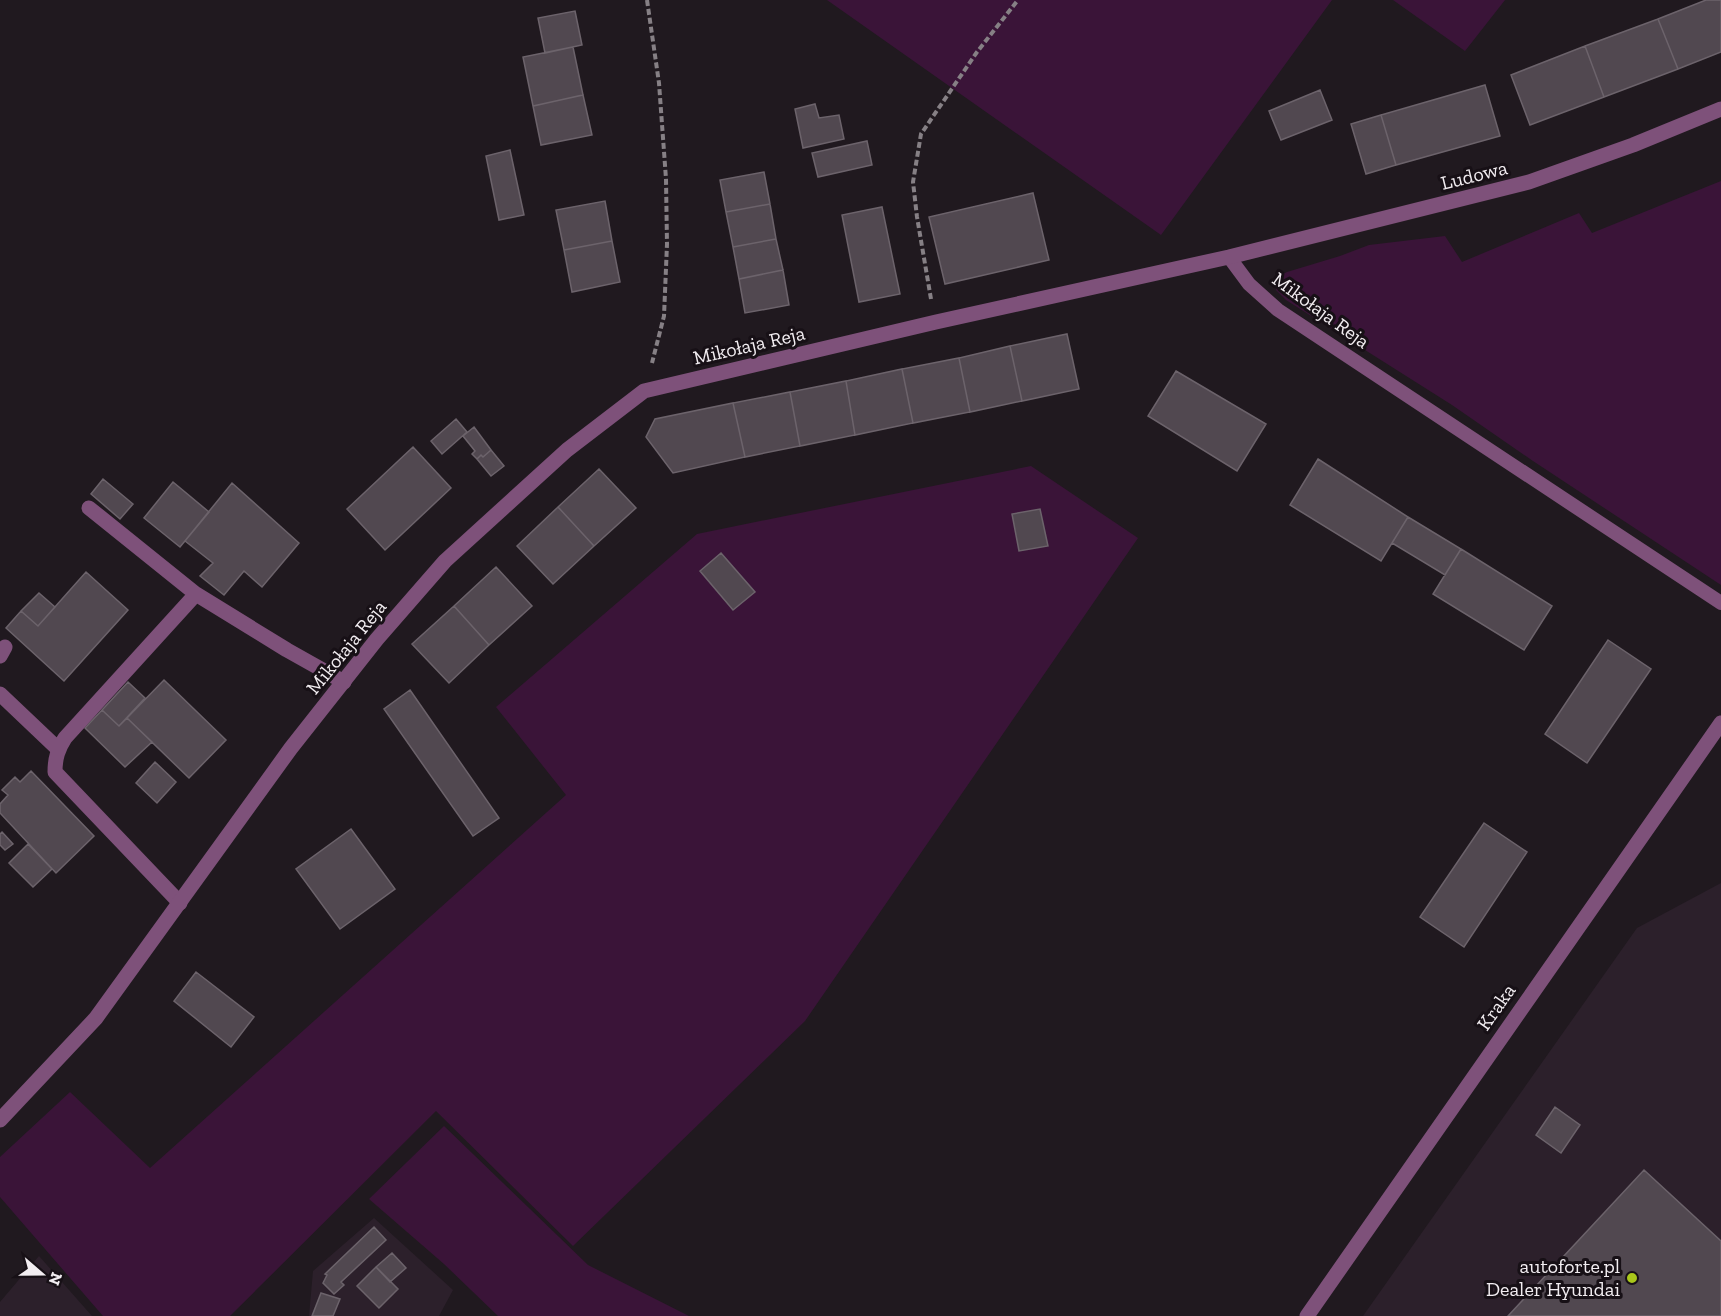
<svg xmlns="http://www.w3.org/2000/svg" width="1721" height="1316" font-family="'Zilla Slab',serif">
	<rect width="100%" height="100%" fill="#20191f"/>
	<path fill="#2c202b" d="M1721,883V1316H1363L1637,928Z
		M374,1218L453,1290L439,1316H309L313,1271Z
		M39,1256L92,1316H0V1302Z"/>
	<path fill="#3a1438" d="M827,0H1332L1161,235Z
		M1393,0H1505L1465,51Z
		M1721,181V585L1533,461L1452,405L1286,300L1276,290L1277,277L1287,272L1340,256L1369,245L1445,236L1462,262L1579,213L1592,233Z
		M1031,466L1138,538L805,1021L573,1246L436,1111L230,1316H103L0,1197V1157L70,1092L150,1168L566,795L496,707L697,534Z
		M444,1126L588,1265L689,1316H498L444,1264L369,1199Z"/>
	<path fill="#514850" stroke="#6c636b" stroke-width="1.5" d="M1706,0H1721V52L1678,69L1658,19Z
		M575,11L582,45L545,53L538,18Z
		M1658,19L1678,69L1604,97L1585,46Z
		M1585,46L1604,97L1530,125L1511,75Z
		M573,47L583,95L533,106L523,57Z
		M1485,85L1500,136L1396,165L1381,115Z
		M1320,90L1332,120L1281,140L1269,111Z
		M583,95L592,135L541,145L533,106Z
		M815,104L819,118L839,115L844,139L803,148L795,109Z
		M1381,115L1396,165L1366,174L1351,124Z
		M867,141L872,165L818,177L812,153Z
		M510,150L524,215L499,220L486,156Z
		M764,172L770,204L726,212L720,180Z
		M1033,193L1049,260L945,284L929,217Z
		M605,201L612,241L564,250L556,210Z
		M770,204L776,239L733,247L726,212Z
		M882,207L900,294L859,302L842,215Z
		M776,239L783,270L739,279L733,247Z
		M612,241L620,282L572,292L564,250Z
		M783,270L789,305L745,313L739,279Z
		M1067,334L1079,389L1022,401L1010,346Z
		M1010,346L1022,401L970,412L959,358Z
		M959,358L970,412L913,423L902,369Z
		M902,369L913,423L855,435L846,381Z
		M1176,371L1266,424L1237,471L1148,416Z
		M846,381L855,435L800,446L790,392Z
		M790,392L800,446L745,457L733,403Z
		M733,403L745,457L673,473L646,437L655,419Z
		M456,419L467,432L442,454L431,441Z
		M474,427L491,450L483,457L481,455L477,459L472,454L475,451L463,436Z
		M413,447L451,488L385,550L347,509Z
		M491,450L504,466L491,476L477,459L481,455L483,457Z
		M1318,459L1408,517L1381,561L1290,505Z
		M599,469L636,508L594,546L558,507Z
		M103,479L133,504L120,519L91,494Z
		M173,482L209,512L180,547L144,518Z
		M232,483L299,543L262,587L244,571L224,595L200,576L213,563L185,541Z
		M558,507L594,546L553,584L517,546Z
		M1040,509L1048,546L1019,551L1012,514Z
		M1408,517L1461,549L1445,575L1392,543Z
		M1461,549L1552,606L1524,650L1433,594Z
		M721,553L755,592L733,610L700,571Z
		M496,567L532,606L489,645L454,606Z
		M86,572L128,610L64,681L6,628L21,611L38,626Z
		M39,593L55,607L38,626L21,611Z
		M454,606L489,645L449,683L412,644Z
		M1608,640L1651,669L1587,763L1545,734Z
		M164,680L226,740L189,778L127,718Z
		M128,682L145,698L119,726L102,710Z
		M410,690L499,818L473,836L384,709Z
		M102,710L119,726L127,718L152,742L125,767L85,728Z
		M155,762L176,782L157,803L136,783Z
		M31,771L94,836L56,873L0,813V804L8,795L2,790L15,777L20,782Z
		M1484,823L1527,852L1464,947L1420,917Z
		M351,829L395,889L340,929L296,869Z
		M2,832L13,844L5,850L0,845V834Z
		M28,844L52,869L33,887L9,863Z
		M196,972L254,1017L231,1047L174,1001Z
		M1555,1107L1580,1125L1561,1153L1536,1135Z
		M1644,1170L1721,1241V1316H1508Z
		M374,1227L386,1240L341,1282L344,1285L334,1294L323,1283L327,1275L325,1274Z
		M392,1253L406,1268L390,1282L376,1267Z
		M376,1267L398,1289L379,1308L357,1286Z
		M321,1293L340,1299L333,1316H312Z"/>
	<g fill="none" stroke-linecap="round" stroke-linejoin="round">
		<path stroke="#868085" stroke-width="4" stroke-dasharray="6 3" stroke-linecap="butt" d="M647,0L659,83L666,179L667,244L664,316L652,363
			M931,299L917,217L913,182L921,134L977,52L1018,0"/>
		<path stroke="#7e517a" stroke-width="14" d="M1229,257L1249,284L1278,310L1721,603"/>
		<path stroke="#7e517a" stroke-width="15" d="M89,508L196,594L287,650L344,682
			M0,656L5,647
			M0,694L58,749
			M180,903L55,772C55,758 58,749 65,738L196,594
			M1307,1316L1721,723"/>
		<path stroke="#7e517a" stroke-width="15" d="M0,1120L96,1018L291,748L377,639L445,561L567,450L644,391L936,322L1229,257L1529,182L1633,145L1721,109"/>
	</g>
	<circle fill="#a9c71b" stroke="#171016" stroke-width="2" cx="1632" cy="1278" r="6"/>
	<g text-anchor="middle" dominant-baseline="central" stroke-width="6" stroke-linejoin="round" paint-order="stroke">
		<g font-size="20" fill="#f2edf1" stroke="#171016">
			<text transform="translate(1474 175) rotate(-14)">Ludowa</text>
			<text transform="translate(1321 310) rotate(36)">Mikołaja Reja</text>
			<text transform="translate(749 345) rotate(-13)">Mikołaja Reja</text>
			<text transform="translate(346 647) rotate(-51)">Mikołaja Reja</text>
			<text transform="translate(1496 1007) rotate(-55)">Kraka</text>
		</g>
		<g font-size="20" fill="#f2edf1" stroke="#171016" text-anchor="end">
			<text x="1620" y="1266">autoforte.pl<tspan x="1620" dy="23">Dealer Hyundai</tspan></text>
		</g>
	</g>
	<g transform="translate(42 1274) rotate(110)" stroke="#171016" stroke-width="4.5" paint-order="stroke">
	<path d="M0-4.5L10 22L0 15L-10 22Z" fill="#f2edf1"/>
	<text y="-9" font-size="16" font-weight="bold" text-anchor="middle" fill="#f2edf1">N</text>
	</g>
</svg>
